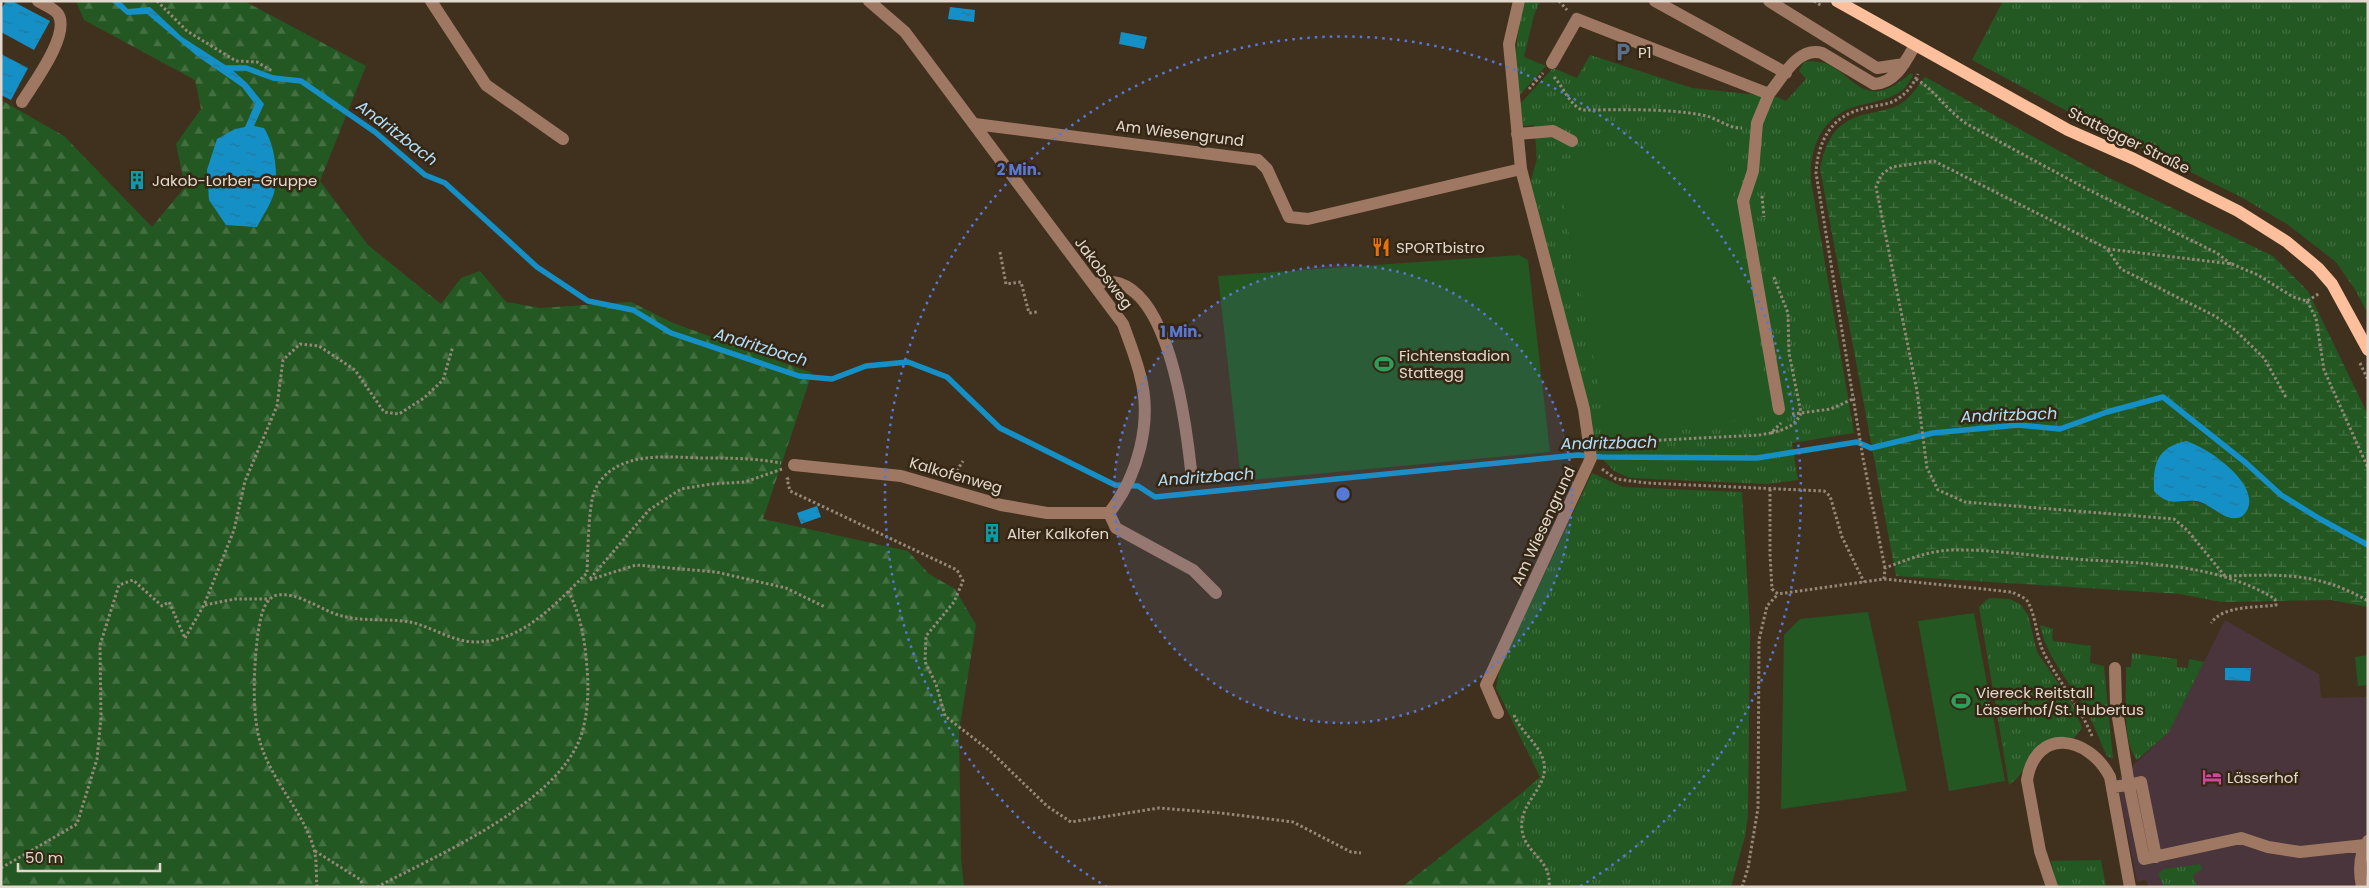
<svg xmlns="http://www.w3.org/2000/svg" width="2369" height="888" font-family="Poppins,sans-serif">
	<defs>
		<pattern id="grass-tufts" width="24" height="20" patternUnits="userSpaceOnUse" patternTransform="scale(1.25)"><rect width="24" height="20" fill="#235822"/><path d="M3 7l-1-3M5 7V3M7 7l1-3M15 17l-1-3M17 17v-4M19 17l1-3" fill="none" stroke="#436f41"/></pattern>
		<pattern id="forest-firs" width="22" height="20" patternUnits="userSpaceOnUse" patternTransform="scale(1.25)"><rect width="22" height="20" fill="#235822"/><path d="M5 1l3.5 6h-7zM16 11l3.5 6h-7z" fill="#436f41"/></pattern>
		<pattern id="wetland-marsh" width="20" height="14" patternUnits="userSpaceOnUse" patternTransform="scale(1.25)"><rect width="20" height="14" fill="#235822"/><path d="M1 5h8M5 5V1M11 12h8M15 12V8" fill="none" stroke="#436f41"/></pattern>
		<pattern id="water-ripples" width="26" height="14" patternUnits="userSpaceOnUse" patternTransform="scale(1.25)"><rect width="26" height="14" fill="#1590c6"/><path d="M2 4q2-2 4 0t4 0M15 11q2-2 4 0t4 0" fill="none" stroke="#23789d"/></pattern>
	</defs>
	<rect width="100%" height="100%" fill="#40311e"/>
	<path fill="#49353b" d="M2225,620L2319,674L2321,698L2368,697V887H2149L2146,880L2137,882L2117,780L2169,732Z"/>
	<path fill="url(#grass-tufts)" d="M1525,1H1540L1534,15L1524,57L1546,66L1517,98C1515,62 1515,36 1525,1Z
		M2003,1H2368V314L2356,291L2336,262L2287,224L2241,197L2067,111L1972,60Z
		M1590,55L1692,88L1777,97L1786,101L1806,79L1799,71L1804,62C1852,53 1854,123 1911,73L1913,75C1911,79 1908,84 1905,88C1893,99 1876,101 1861,105C1824,113 1809,145 1811,181L1854,433L1792,443L1798,480L1767,484L1630,478L1614,471L1596,452L1530,183L1537,159L1534,125L1523,126L1520,104L1553,68L1577,78Z
		M1592,473L1623,487L1742,492L1750,628L1748,815L1745,836L1731,887H1535L1508,825L1523,792L1540,777L1496,688L1500,668Z
		M1989,598L2010,599L2020,604L2028,615L2037,652L2073,705L2082,728L2074,738C2025,735 2038,764 2009,785L1979,607Z
		M2040,625L2053,629L2052,639L2054,641L2091,646L2090,663L2104,666L2113,759L2107,756C2099,739 2093,722 2084,706C2068,680 2046,656 2040,625Z
		M2132,653L2177,659V667L2188,668L2189,659L2204,662L2169,732L2137,760C2121,740 2127,693 2126,667H2131Z
		M2101,860L2106,887H2057L2051,861Z
		M2200,864L2202,869L2193,875L2197,887H2164L2158,874L2164,869Z"/>
	<path fill="url(#forest-firs)" d="M76,1H244L366,66L320,181L368,245L441,304L461,278L480,271L506,302L540,308L631,302L673,323L812,373L763,519L908,551L929,574L955,589L976,625L959,731L961,858L964,887H1V100L64,136L152,227L185,187L176,144L201,109L195,80L84,20Z
		M1523,792L1509,825L1535,887H1402Z"/>
	<path fill="url(#wetland-marsh)" fill-rule="evenodd" d="M1925,77L2103,175L2273,256L2308,291L2368,415V607L2331,600L2221,602L2180,594L1896,576L1820,169C1825,143 1834,123 1862,115C1875,112 1891,110 1902,103C1912,96 1918,86 1925,77ZM2245,488L2215,511C2203,500 2188,500 2173,503Z"/>
	<path fill="#235822" d="M1722,132L1771,414L1610,442L1555,161Z
		M1519,255L1528,260L1550,452L1241,481L1218,276Z
		M1868,612L1907,791L1781,809L1784,635L1800,619Z
		M1974,613L2005,781L1949,791L1918,621Z
		M2368,655V685L2358,686L2355,657Z"/>
	<path fill="url(#water-ripples)" d="M6,1H12L50,21L34,50L1,32V10Z
		M111,1H120L128,9L150,7L182,37L230,68L247,83L264,104L254,126L264,128C274,144 278,169 275,188C273,202 263,215 257,227L226,225L209,200L207,170L217,139L235,129L245,127L255,104L242,87L197,56L147,14L127,15Z
		M950,7L975,10L974,22L948,19Z
		M1121,32L1147,37L1144,49L1119,44Z
		M1,54L28,68L11,100L1,95Z
		M2186,441C2207,447 2258,482 2248,508C2247,512 2242,518 2237,518C2222,520 2210,503 2196,501C2176,499 2170,508 2154,491C2153,463 2157,448 2186,441Z
		M817,506L821,517L801,524L797,513Z
		M2225,668H2251L2250,681L2225,680Z"/>
	<g fill="none" stroke-linecap="round" stroke-linejoin="round">
		<path stroke="#1590c6" stroke-width="5.5" d="M222,68H246L273,78L301,81L375,132L425,175L445,183L537,267L588,301L633,310L671,333L799,376L832,379L866,366L908,362L947,377L1000,428L1115,485L1138,486L1155,497L1578,455L1602,457L1757,458L1857,442L1871,448L1933,433L2018,425L2060,429L2107,412L2163,397L2246,463L2281,495L2320,519L2368,545"/>
		<path stroke="#948879" stroke-width="3" stroke-dasharray="2.5 2.5" stroke-linecap="butt" d="M157,1L187,31L236,61L257,62L272,71
			M1559,1L1567,10
			M1814,1L1822,6
			M1554,77C1564,88 1569,104 1582,110C1621,110 1664,108 1702,115C1716,117 1729,129 1742,128
			M1916,79C1936,91 1947,111 1967,124L2085,188L2217,253L2231,264
			M1529,89L1543,73
			M1762,196L1764,217
			M2108,250L2121,269L2215,316L2235,330L2264,358L2287,399
			M1000,252L1006,284L1021,282L1029,313L1037,312
			M2307,301L2316,318L2324,370L2368,468
			M2360,363L2368,380
			M1792,414L1831,409L1855,398
			M1771,433C1785,429 1795,427 1801,413L1789,353L1788,313L1773,275
			M1604,443L1759,435L1771,433L1781,423
			M782,469L745,482L711,484L681,489L649,510L589,580L636,565L716,572L786,588L825,607
			M1602,469L1616,479L1647,483L1824,491L1830,496L1842,537L1864,582
			M954,475L963,461
			M789,478L787,479L790,491L957,570L963,581L954,602L926,636L925,662L936,684L945,716L990,751L1047,806L1071,822L1159,808L1221,813L1293,822L1351,852L1361,853
			M1770,489V555L1772,589L1778,594L1884,579L2012,592C2017,595 2025,597 2028,602C2037,619 2036,640 2046,657C2061,685 2079,705 2092,736
			M1885,568L1863,458L1816,173C1818,141 1831,115 1866,108C1877,105 1890,105 1899,98C1908,92 1914,83 1918,74
			M2225,576L2187,530L2174,519L1965,502L1938,490L1927,468L1917,391L1876,187L1881,175L1892,167L1934,161L2108,249L2232,264L2258,275L2293,297L2307,301L2320,293
			M2229,576C2282,574 2320,573 2368,601
			M1884,579L1885,568C1906,560 1928,551 1951,550C1987,549 2025,555 2061,558C2132,564 2212,560 2275,599L2276,605C2255,608 2224,605 2211,623
			M205,605L235,599H270
			M185,638L204,605L234,530L245,481L277,406L283,360L300,344L319,346L355,370L384,412L399,414L424,398L443,380L453,346
			M1514,715C1520,731 1537,742 1543,759C1552,787 1518,801 1522,830C1525,854 1552,859 1549,887
			M315,851L361,880L363,887
			M1,868L77,824L97,759L101,718L100,645L119,585L133,580L162,606L169,602L185,638
			M317,887C316,875 317,861 314,849C303,811 273,783 261,745C251,715 254,664 258,633C260,621 263,597 278,595C299,592 322,611 342,616C365,622 387,618 410,622C433,627 454,643 478,642C524,641 557,602 587,573C588,554 588,505 595,490C614,450 666,457 701,458C729,458 754,458 781,463
			M377,887C439,854 556,805 581,736C588,714 589,691 587,668C585,641 581,615 568,591
			M1742,887L1748,868L1758,808L1759,640L1767,606L1778,594"/>
		<path stroke="#9e7863" stroke-width="12" d="M431,1L486,85L563,139
			M869,1L905,32L1123,324C1129,341 1136,358 1140,375C1153,421 1138,476 1109,513
			M1655,1L1786,73
			M1769,1L1877,68L1904,64
			M1552,63L1577,19L1769,94C1782,78 1798,46 1822,53L1874,84C1895,83 1905,63 1915,45
			M1769,94L1757,123L1753,171L1743,201L1779,409
			M22,102C33,84 71,34 58,14C54,8 44,5 38,1
			M975,124L1258,160L1267,169L1289,217L1308,219L1521,169
			M1517,134L1553,131L1572,141
			M1094,284C1099,283 1107,281 1113,282C1170,290 1186,424 1191,470
			M794,465L901,476L1001,505L1047,513H1109
			M1109,513L1116,528L1193,570L1216,593
			M2115,668L2116,705L2129,785L2141,782L2156,857
			M1498,713L1486,685L1591,458L1584,409L1521,169L1509,44L1519,1
			M2112,787L2129,785L2144,859L2241,838L2268,847L2300,852L2365,845
			M2052,887L2040,851L2027,780C2036,726 2089,736 2110,777L2130,887
			M2362,887C2359,872 2359,854 2368,841"/>
		<path stroke="#fec09c" stroke-width="12" d="M1837,1L2068,130L2134,159L2238,211L2287,242L2318,268L2332,284L2368,350"/>
	</g>
	<circle cx="1343" cy="494" r="229" fill="#5878d5" fill-opacity=".12"/>
	<g fill="none" stroke="#5878d5" stroke-width="2.5" stroke-dasharray="2.5 5">
		<circle cx="1343" cy="494" r="229"/>
		<path d="M1107 887A458 458 0 1 1 1579 887"/>
	</g>
	<defs>
		<g id="parking-bare" transform="scale(1.5)"><path d="M-3.5-5.5H1a3.5 3.5 0 0 1 0 7H-1V5.5H-3.5ZM-1-3.4V-.6H.8a1.4 1.4 0 0 0 0-2.8Z" fill="#5c6f8a" stroke="#352714" stroke-width="2.5" paint-order="stroke"/></g>
		<g id="building-bare" transform="scale(1.5)"><path d="M-4-6H4V6H1V3H-1V6H-4ZM-2.5-4.3h1.7v1.8h-1.7ZM.8-4.3h1.7v1.8H.8ZM-2.5-1h1.7V.8h-1.7ZM.8-1h1.7V.8H.8Z" fill="#0f9aa8" stroke="#352714" stroke-width="2.5" paint-order="stroke"/></g>
		<g id="restaurant-bare" transform="scale(1.5)"><path d="M-5-6h1v4h1v-4h1v4h1v-4h1v5L-1.5 .5V6h-2V.5L-5-1ZM5-6V6H3V1.5H1.5Q1.5-4 5-6Z" fill="#e8710a" stroke="#352714" stroke-width="2.5" paint-order="stroke"/></g>
		<g id="stadium-bare" transform="scale(1.5)"><path d="M0-5a6.5 5 0 1 0 0 10a6.5 5 0 1 0 0-10ZM-3.5-1.8h7v3.6h-7Z" fill="#2e9e5b" stroke="#352714" stroke-width="2.5" paint-order="stroke"/></g>
		<g id="hotel-bare" transform="scale(1.5)"><path d="M-6-4.5h1.5V1H6V5H4.5V3h-9V5H-6ZM-4 0a1.8 1.8 0 1 1 3.6 0ZM.5 0V-2.5h3Q6-2.5 6 0Z" fill="#d1479c" stroke="#352714" stroke-width="2.5" paint-order="stroke"/></g>
	</defs>
	<g fill-rule="evenodd">
		<use href="#parking-bare" x="1623" y="52"/>
		<use href="#building-bare" x="137" y="180"/>
		<use href="#restaurant-bare" x="1381" y="247"/>
		<use href="#stadium-bare" x="1384" y="364"/>
		<use href="#building-bare" x="992" y="533"/>
		<use href="#stadium-bare" x="1961" y="701"/>
		<use href="#hotel-bare" x="2212" y="777"/>
	</g>
	<g text-anchor="middle" dominant-baseline="central" stroke-width="5" stroke-linejoin="round" paint-order="stroke">
		<g font-size="15" fill="#e3d9ce" stroke="#352714" text-anchor="start">
			<text x="1638" y="52">P1</text>
			<text x="152" y="180">Jakob-Lorber-Gruppe</text>
			<text x="1396" y="247">SPORTbistro</text>
			<text x="1399" y="355">Fichtenstadion<tspan x="1399" dy="17">Stattegg</tspan></text>
			<text x="1007" y="533">Alter Kalkofen</text>
			<text x="1976" y="692">Viereck Reitstall<tspan x="1976" dy="17">Lässerhof/St. Hubertus</tspan></text>
			<text x="2227" y="777">Lässerhof</text>
		</g>
		<g font-size="15" fill="#e3d9ce" stroke="#352714">
			<text transform="translate(1180 133) rotate(7)">Am Wiesengrund</text>
			<text transform="translate(2129 140) rotate(26)">Stattegger Straße</text>
			<text transform="translate(1104 273) rotate(53)">Jakobsweg</text>
			<text transform="translate(956 475) rotate(16)">Kalkofenweg</text>
			<text transform="translate(1543 526) rotate(-65)">Am Wiesengrund</text>
		</g>
		<g font-size="16" font-style="italic" fill="#b1e0fc" stroke="#352714">
			<text transform="translate(397 133) rotate(37)">Andritzbach</text>
			<text transform="translate(761 347) rotate(17)">Andritzbach</text>
			<text transform="translate(2009 415) rotate(-2)">Andritzbach</text>
			<text transform="translate(1609 443) rotate(-1)">Andritzbach</text>
			<text transform="translate(1206 477) rotate(-4)">Andritzbach</text>
		</g>
	</g>
	<circle cx="1343" cy="494" r="8" fill="#5878d5" stroke="#352714" stroke-width="2.5"/>
	<g font-size="15" text-anchor="middle" font-weight="bold" fill="#5878d5" stroke="#352714" stroke-width="5" stroke-linejoin="round" paint-order="stroke">
		<text x="1019" y="175">2 Min.</text>
		<text x="1181" y="337">1 Min.</text>
	</g>
	<rect width="2369" height="888" fill="none" stroke="#e3d9ce" stroke-width="5"/>
	<path d="M18 863v8h142v-8" fill="none" stroke="#e3d9ce" stroke-width="2.5"/>
	<text x="25" y="863" font-size="15" fill="#e3d9ce" stroke="#352714" stroke-width="4" paint-order="stroke">50 m</text>
</svg>
